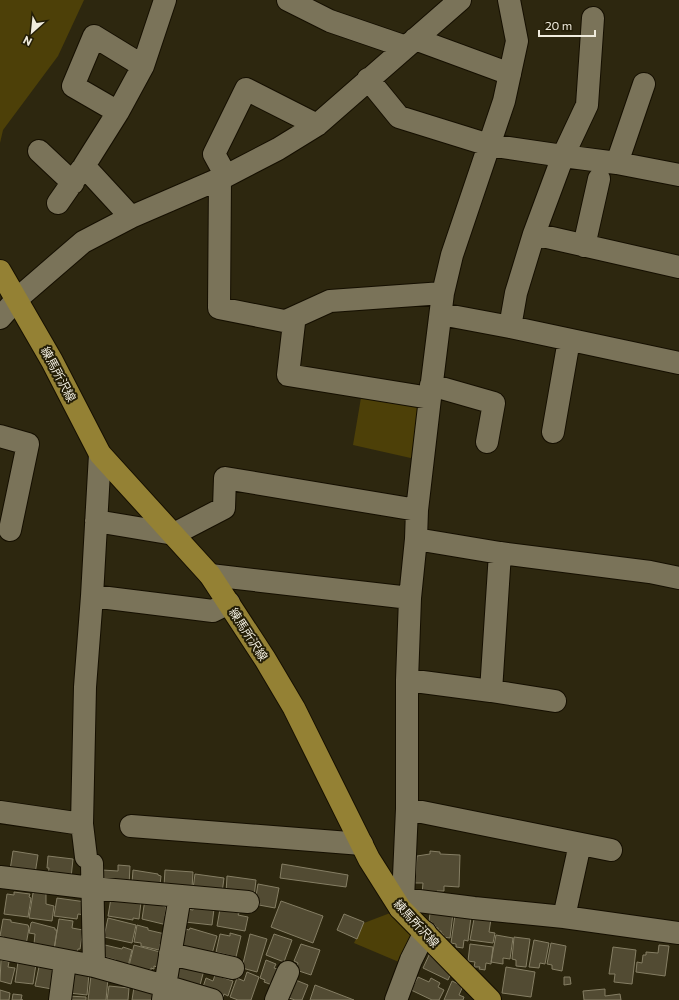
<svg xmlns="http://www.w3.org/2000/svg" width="679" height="1000" font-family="Commissioner,'Noto Sans JP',sans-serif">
	<rect width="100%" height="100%" fill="#2d270f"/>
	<path fill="#4d4008" d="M0,0H84L58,56L3,130L0,143Z
		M363,386L431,402L424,461L353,445Z
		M398,910L422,933L406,965L354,943L364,923Z"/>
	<path fill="#524b33" stroke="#857e64" d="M13,851L38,855L35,874L10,870Z
		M430,851L440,852V854L460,855L459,887L444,886V891H437V894H422L423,883H415L417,856L430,854Z
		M48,856L73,859L71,878L48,875L49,868H47Z
		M282,864L348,875L346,887L280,878Z
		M118,865L130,866L129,885L101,880L102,870L118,871Z
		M133,870L158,874V875L161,876L160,885L132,883Z
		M165,870L193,872L192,888L164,886Z
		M195,874L224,878L222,893L193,889Z
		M227,876L256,880L254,897L226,893Z
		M258,884L279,888L275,908L259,905L260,903L255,902Z
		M14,892L30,894L29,897L31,898L28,917L4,914L7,894L14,895Z
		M34,892L46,893V904L54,906L52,921L29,918L33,893H34Z
		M57,898L86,902L85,915L78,914L77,919L54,916Z
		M111,898L141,902L139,919L133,918V920L108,916Z
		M145,899L166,907L165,916L169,917L167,925L142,919Z
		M281,901L323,916L313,943L271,927Z
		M194,906L214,909L212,925L185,922L187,909L193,910Z
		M220,909L239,913L238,915L248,917L245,931L217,926Z
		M430,913H453L450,938L443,937V934H441V931H438V928H435V925L432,924V922H429Z
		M344,914L364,922L357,939L337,930Z
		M455,915L471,917L468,941L464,940L463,948L456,947V944L451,943Z
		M108,918L136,925L132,943L104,937Z
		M3,919L11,920V922L28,925L29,928L26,945L3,942L4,937L0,936Z
		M59,919L73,921L72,928L83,930L80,949H78L77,953L54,950Z
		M474,919H491L489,932L495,933L493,943L470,940Z
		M32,922L55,928V930H57L54,950L34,944L35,934L29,933L31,923Z
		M137,925L148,928V930L165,934L163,944H160L159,950L141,946V943L134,942Z
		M190,928L217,936L212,954L182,947L186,929L189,930Z
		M230,933L241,936L236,957L216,952L220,934L230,936Z
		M250,934L267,939L257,972L242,968Z
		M274,934L292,940L284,962L266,955Z
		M496,935L513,938L510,959L503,958V964L491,962Z
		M514,937L530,939L526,967L516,966V960L512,959Z
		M534,940L549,943L545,964L540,963L539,968L529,967Z
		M551,943L566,946L562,971L552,969V965L547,964Z
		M301,944L320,950L311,975L296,970L298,963L294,961Z
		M470,944L493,947L491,964L486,963L485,970L479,969L480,967H474L475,962L468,961Z
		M105,945L122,949L123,947L132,950L128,966L116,963V960L102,956Z
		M134,945L160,952L157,967L154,966V969L151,968V970H149L148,971L129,966Z
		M659,945L669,946L665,976L636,972L637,962L642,963L643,955H646V952L658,953Z
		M613,947L636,950L632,984L614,982L615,974H609Z
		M430,953L454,967L448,980L423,968Z
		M1,960L9,962L8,967L15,968L11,984L0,981Z
		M266,960L276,964L274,968L281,970L275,986L264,982L265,980L260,978Z
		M181,961L204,970L199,989L175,981Z
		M18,962L36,964L33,984L15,982Z
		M40,962L54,970L52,989L35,986Z
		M506,967L535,972L531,997L502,993Z
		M72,972L89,974L87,995L69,993Z
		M247,972L259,977L251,1000H238L230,997L237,978L244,981Z
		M215,975L233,981L228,996L224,994L223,997L202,990L206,978L213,981Z
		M91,976L108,978L106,1000H88Z
		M418,977L429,982L431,978L440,983L438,987L444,990L439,1000H432L411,990Z
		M564,977H570L571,984L564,985Z
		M293,979L308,985L302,1000H295L286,997Z
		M452,981L463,986L459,995L464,997L463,1000H444Z
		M315,985L354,1000H310Z
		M109,986L129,988L128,1000H107Z
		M134,987L157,991L156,1000H132Z
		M605,989V996L620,994L621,1000H584L583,991Z
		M0,990L10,993L9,1000H0Z
		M13,994L22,995L21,1000H23H12Z
		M68,996L86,997V1000H68Z"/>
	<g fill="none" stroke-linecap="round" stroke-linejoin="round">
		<g stroke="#150f00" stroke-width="24">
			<path id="minor" d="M288,0L330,21L406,47
				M415,39L510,74
				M368,79L399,117L489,145L563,156L617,163L679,175
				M118,112L73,86L94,36L143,66
				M39,151L73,183
				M617,163L644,84
				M226,176L214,154L246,89L317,125
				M220,179L219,308L294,323L288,375L430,398
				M58,203L81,170
				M131,217L84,166L118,112L143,66L165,0
				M534,234L679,267
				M584,246L599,179
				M441,314L510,327L679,363
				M0,318L17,299L83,242L131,217L226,176L278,149L317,125L460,0
				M286,321L330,301L443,293
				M510,327L516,293L534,234L563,156L587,105L593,18
				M431,385L494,403L487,442
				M553,432L569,340
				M0,436L28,444L10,530
				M96,521L174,534L224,508L225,478L417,510
				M416,539L500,553L650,572L679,578
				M210,575L410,598
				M92,596L213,611L229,603
				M407,680L491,691L555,701
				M491,691L500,553
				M407,809L611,850
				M0,812L82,824
				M131,826L362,844
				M86,857L82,824L85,687L92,596L100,454
				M92,864L94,966
				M0,877L92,888L248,902
				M403,899L474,908L564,917L679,933
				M400,908L403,899L407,809V680L410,598L416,539L417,510L430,398L443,293L452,255L504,101L517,41L509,0
				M564,917L580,844
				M0,948L94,966L165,986L180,896
				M170,954L233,968
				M60,1000L65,962
				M163,1000L165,986L212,1000
				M276,1000L288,972
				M396,1000L411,960L425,932"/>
		</g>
		<g stroke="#150f00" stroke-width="24">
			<path id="major" d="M0,271L52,361L100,454L210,575L265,659L294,708L369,859L400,908L490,1000"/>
		</g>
		<use href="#minor" stroke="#7a7359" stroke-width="22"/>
		<use href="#major" stroke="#948134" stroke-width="22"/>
	</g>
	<g text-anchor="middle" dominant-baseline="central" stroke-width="4" stroke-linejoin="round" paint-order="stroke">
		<g font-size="12" fill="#efebdd" stroke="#231d06">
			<text transform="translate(59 374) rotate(62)">練馬所沢線</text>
			<text transform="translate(249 634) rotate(57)">練馬所沢線</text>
			<text transform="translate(417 923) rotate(47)">練馬所沢線</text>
		</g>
	</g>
	<g transform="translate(32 32) rotate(207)" stroke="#231d06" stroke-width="3" paint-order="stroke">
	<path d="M0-3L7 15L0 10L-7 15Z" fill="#efebdd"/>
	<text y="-6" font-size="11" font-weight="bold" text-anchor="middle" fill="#efebdd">N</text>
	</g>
	<path d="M539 30v6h56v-6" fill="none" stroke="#efebdd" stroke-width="2"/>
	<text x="545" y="30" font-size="12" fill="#efebdd" stroke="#231d06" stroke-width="3" paint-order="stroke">20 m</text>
</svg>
